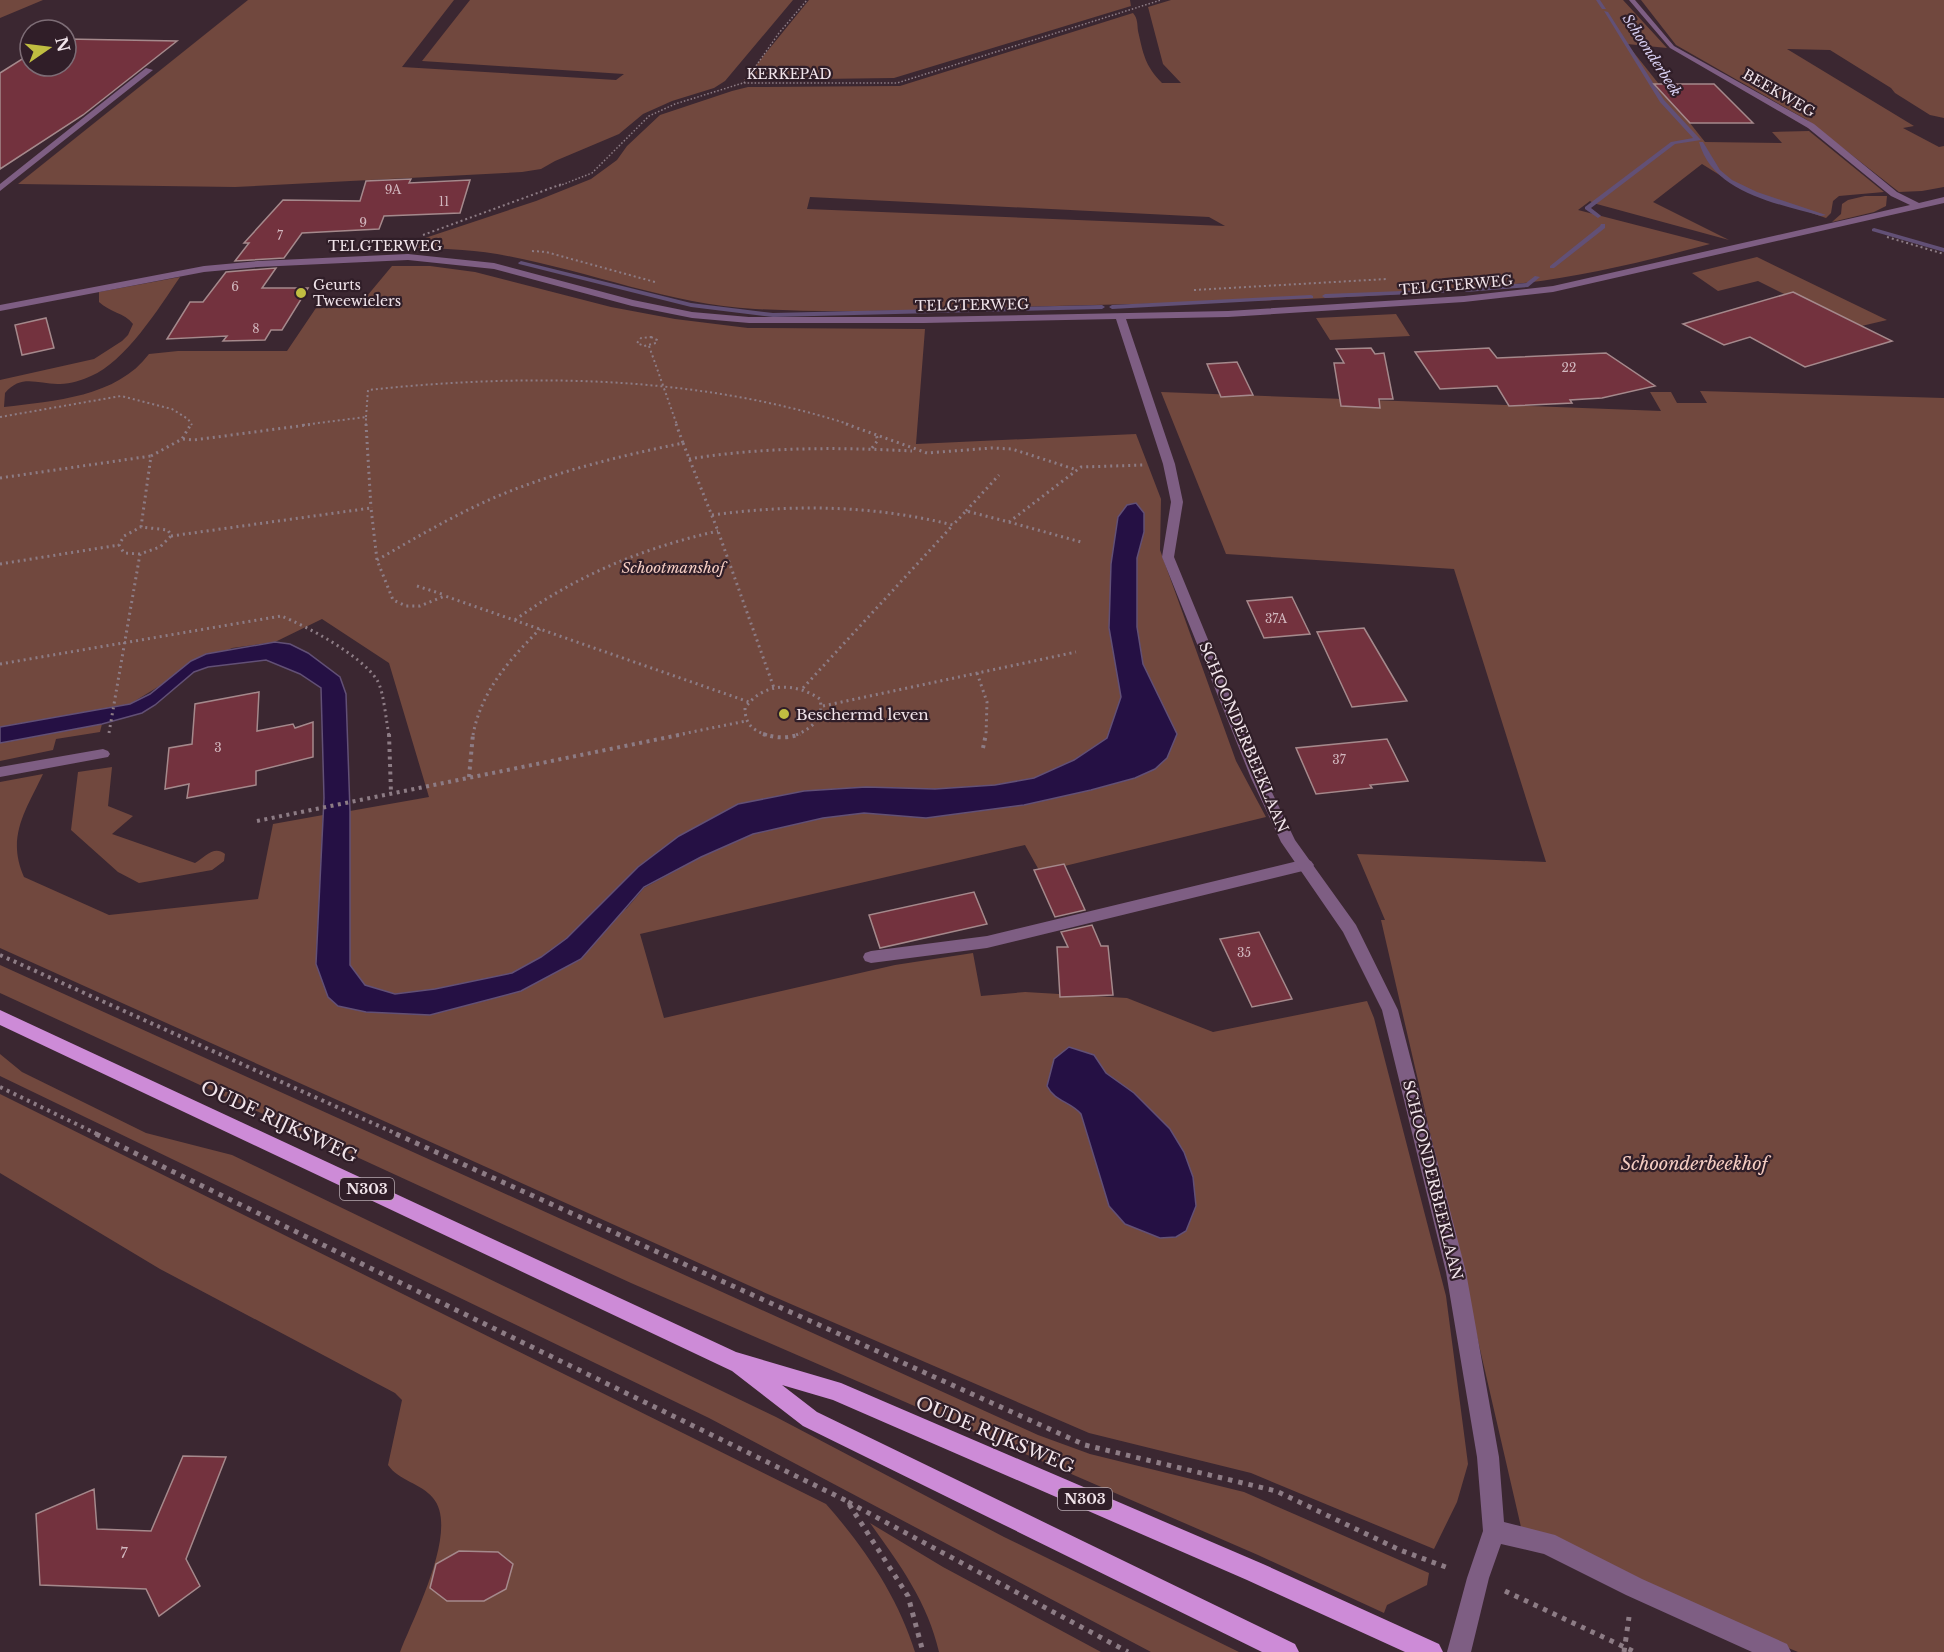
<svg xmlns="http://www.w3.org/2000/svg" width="1944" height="1652" font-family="'Libre Baskerville',serif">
	<rect width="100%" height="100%" fill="#3b2731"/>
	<path fill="#71483e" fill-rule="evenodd" d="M0,0H43L0,18Z
		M248,0H454L402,67L616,80L624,74L422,61L470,0H793L725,81L714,88L672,101L643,114L619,134L555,161L541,169L522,172L235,187L18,184Z
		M809,0H1130L1131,6L894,78L744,80Z
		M1171,0H1623L1667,48L1627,44L1705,142L1782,143L1772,132L1809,131L1884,192L1839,196L1833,201L1831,213L1826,218L1742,189L1702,164L1653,202L1729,240L1593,203L1590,201L1578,210L1710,244C1647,261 1581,277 1516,284C1376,300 1233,301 1093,305C981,307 867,315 755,309C666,304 584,269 497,254C466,249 436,248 405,248L407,244L536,201L591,179L617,160L627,146L660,115L732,91L748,87L900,86L1133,13C1138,19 1137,24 1138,31C1143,53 1145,66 1162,83H1181L1163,64L1148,7ZM810,197L1209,217L1225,226L807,209Z
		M1641,0H1944V118L1930,115L1895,93L1891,88L1830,50L1787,49L1914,126L1903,128L1939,147L1944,146V187L1922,191L1899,192L1807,120L1676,45Z
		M1865,196H1887L1886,206L1874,212L1832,222L1841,214L1842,204L1848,200Z
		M1757,257L1887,320L1853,328L1758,281L1718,291L1692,273Z
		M392,266H430L475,272L611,307L675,319L748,328L925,329L916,444L1136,434L1161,499L1160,550L1236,761L1266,817L1040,872L1025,845L640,934L664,1018L895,965L973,953L981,996L1025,992L1127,998L1213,1032L1367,1001L1374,1018L1446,1296L1468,1464L1457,1502L1434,1549L1251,1473L1089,1433L770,1295L0,948V782L43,774C26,810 6,837 24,877L109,915L258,899L273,824L323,815L316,964L328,996L338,1006L521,991L627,908L644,888L701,857L753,834L823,818L864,813L926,818L1024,805L1091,790L1135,778L1155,769L1177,734L1143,664L1137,627V558L1144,532L1109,628L1121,697L1107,738L1074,760L1034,778L995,785L935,789L866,787L804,791L738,804L679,836L638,867L567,938L541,957L512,973L435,989L395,994L365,985L350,965V811L429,797L389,663L322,619L275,642L232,648L166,682L130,704L0,727V380L94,359L122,341L128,335L133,324C125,313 109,312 99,302V292L180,277C159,308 125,362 91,376C82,380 71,384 60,384C39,385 22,373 5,393L4,407C54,401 117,397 149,354L178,351H287L316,308H357ZM1094,1055L1106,1073L1134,1093L1160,1238L1125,1224L1109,1206L1081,1114L1075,1107Z
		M1396,314L1410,336L1330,340L1316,318Z
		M1700,391L1944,398V1652H1798L1524,1540L1381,920H1385L1357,854L1546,862L1454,569L1226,554L1161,392L1661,411L1650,392H1671L1677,403H1707Z
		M102,724L100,732L56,739L53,750L0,761V743Z
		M112,767L108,806L133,816L112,834L195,863C205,857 214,845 225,854L224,861L212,870L139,883L118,872L71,830L78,772Z
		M0,965L1038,1435L1090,1454L1244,1492L1429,1573L1427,1585L1387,1605L1384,1613L1258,1555L631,1283L0,993Z
		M0,1054L22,1072L146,1133L232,1155L776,1417L1004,1537L1239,1652H1151L709,1418L0,1076Z
		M0,1094L826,1504C864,1547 898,1597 915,1652H400C413,1618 460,1529 433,1498C421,1483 399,1481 388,1465L402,1400L395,1393L160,1269L0,1173Z
		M870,1523L943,1567L1101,1652H939C928,1603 899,1563 870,1523Z"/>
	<path fill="#251044" stroke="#625076" stroke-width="1.5" d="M1136,503L1144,513V532L1137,558V627L1143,664L1177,734L1167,758L1155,769L1135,778L1091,790L1024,805L926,818L864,813L823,818L753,834L701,857L644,887L581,959L521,991L430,1015L366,1012L338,1006L328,997L316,964L324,798L321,688L300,674L266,660L208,667L194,672L155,705L142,713L102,724L0,743V727L130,704L150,694L191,661L206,654L275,642L290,644L308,653L340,677L346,694L350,811V965L365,985L395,994L435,989L512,973L541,957L567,938L638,867L679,836L738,804L804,791L866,787L935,789L995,785L1034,778L1074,760L1107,738L1121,697L1109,628L1111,564L1118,517L1127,505Z
		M1069,1047L1094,1055L1106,1073L1134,1093L1170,1129L1184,1152L1193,1177L1196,1206L1186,1231L1176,1237L1160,1238L1125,1224L1109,1206L1081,1114C1070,1101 1055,1102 1047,1086L1054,1059Z"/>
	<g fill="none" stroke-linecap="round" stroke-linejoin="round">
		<path fill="#625076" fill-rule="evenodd" d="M1596,0H1600L1606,9H1602Z
			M1604,11L1608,12L1664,100L1701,140L1675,144L1591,208L1600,215L1601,216L1598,218L1585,209V207L1671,142L1693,138L1660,102Z
			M1699,142H1703L1720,170L1732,180L1757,192L1826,215L1821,216C1776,203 1713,193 1699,142Z
			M1601,224H1605V228L1554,268H1550V266L1600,226Z
			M1874,228L1944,248V252L1872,231V229Z
			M521,261L691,303L773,313L1102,305L1105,307L1102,309L773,317L691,307L519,264L518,263Z
			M1535,276L1540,277L1528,287L1466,292L1463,290L1466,288L1526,283Z
			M1454,289L1456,290V292L1325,298L1322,296L1325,294Z
			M1311,295L1313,296V298L1112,309L1109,307L1112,305Z"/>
	</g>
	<path fill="#73323e" stroke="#a5898c" stroke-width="1.5" d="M66,39L177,41L83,115L0,169V73L30,54V66H66Z
		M1654,84H1714L1753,123H1690Z
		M411,179L409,183L470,180L460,213L384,216L379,229L302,233L284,258L235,261L249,243H244L283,200L360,201L366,181Z
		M276,268L262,288H308L282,330H271L265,340L223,341L227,336L167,339L190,302H203L226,272Z
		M1793,292L1892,341L1805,367L1750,337L1724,345L1683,324Z
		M46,318L54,348L22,355L15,325Z
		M1371,348L1375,354L1384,353L1393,399H1379L1380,408L1341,406L1334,363H1344L1336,349Z
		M1489,348L1497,358L1606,353L1655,386L1602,398L1570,400L1572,403L1509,406L1497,386L1440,389L1415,352Z
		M1237,362L1253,395L1221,397L1207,364Z
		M1292,597L1310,634L1264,638L1247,601Z
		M1364,628L1407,701L1352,707L1317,632Z
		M259,692L257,731L293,724L295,728L313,722V757L256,771V785L187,798L189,784L165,789L169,748L192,744L195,704Z
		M1387,739L1408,781L1370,785L1372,788L1316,794L1296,748Z
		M1064,864L1085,910L1055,917L1034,870Z
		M974,892L987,924L880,948L869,915Z
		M1092,925L1101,946H1108L1113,995L1060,997L1057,947H1068L1061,932Z
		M1259,932L1292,999L1252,1007L1220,939Z
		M183,1456L226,1457L186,1559L200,1586L159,1616L146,1589L40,1585L36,1514L94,1489L97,1529L151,1531Z
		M459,1551L498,1552L513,1564L506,1589L484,1601H447L430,1588L436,1564Z"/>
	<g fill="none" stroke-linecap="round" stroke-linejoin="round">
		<path stroke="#8d7c85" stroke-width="1.5" stroke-dasharray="1.5 2" stroke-linecap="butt" d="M744,83L779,33L807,0
			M559,186L592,173L649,116L675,104L743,83H897L1161,0"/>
		<path stroke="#8d7c85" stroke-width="2" stroke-dasharray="2 3" stroke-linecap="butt" d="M423,235L562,184
			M1887,237L1944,254
			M532,251L546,252L655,282
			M1194,290L1387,279
			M651,337L657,340L656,343L644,346L637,343L641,338Z
			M649,346L677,425
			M0,417L121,396L172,409L188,419L192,425
			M366,417L368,390C527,373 698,375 851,425
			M303,425L366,417V425"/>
		<path stroke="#8d7c85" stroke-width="3" stroke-dasharray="2 4" stroke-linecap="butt" d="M366,424L371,508
			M846,424L927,453L992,448L1012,449L1077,470
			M183,439L194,440L314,424
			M683,443L718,531L774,688
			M872,448L878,440L876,435
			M689,459C763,447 837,447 912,451
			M0,478L151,456
			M966,511L999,475
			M712,515C794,504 872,505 953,525L966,511L1009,522L1081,467L1144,465
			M1009,522L1081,542
			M171,536L371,508L377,560L393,600L406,606H420L445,596L749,702
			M140,554L124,553L119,545L124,536L141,527
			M377,560C417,537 456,514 498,496C558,471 620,456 683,443L676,424
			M0,564L119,545
			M417,586L445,595
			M515,620C577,575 643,548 718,531
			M0,664L281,616C307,626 362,656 377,680C384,691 386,722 389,735
			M977,673L987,702L986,735
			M803,688L953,525
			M823,706L1076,652
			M109,733L140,554L160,547L171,536L168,530L141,527L151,456L182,439L191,424
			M473,735C481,691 510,659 540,629
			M677,735L746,721
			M767,735C752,730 745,724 745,708C763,682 795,682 820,699C824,717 813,728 796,735"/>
		<path stroke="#8d7c85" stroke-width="4" stroke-dasharray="3 4.5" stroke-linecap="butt" d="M389,734L391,793
			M763,734C776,738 787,739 800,734
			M983,748L986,734
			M469,777L473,734
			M257,821L684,734
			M0,955L399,1135
			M0,1087L99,1135"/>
		<path stroke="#8d7c85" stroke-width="5" stroke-dasharray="4.5 6" stroke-linecap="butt" d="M96,1134L847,1501L908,1596L923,1652
			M396,1134L1085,1445L1276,1491L1400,1550L1451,1569
			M848,1502L1128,1652
			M1505,1591L1635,1652
			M1624,1652L1629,1617"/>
		<path fill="#7e5e83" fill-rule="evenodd" d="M146,68L153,70L0,191V184Z
			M1306,859L1311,861L1314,865L1311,869L987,948L871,963L865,961L863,957L865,953L871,951L987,936Z"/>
		<path fill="#7e5e83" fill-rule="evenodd" d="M1629,0H1635L1674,46L1814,124L1897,192L1919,203L1944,197V203L1553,292L1464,302L1228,317L1126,319L1175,464L1183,502L1174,557L1265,778L1295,840L1356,925L1398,1010L1466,1272L1499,1457L1504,1522L1555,1535L1642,1579L1787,1644L1791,1652H1752L1626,1595L1544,1554L1501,1544L1489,1578L1471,1652H1447L1467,1578L1483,1531L1477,1457L1446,1272L1382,1010L1343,932L1281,842L1251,778L1162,557L1171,502L1163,464L1116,319L924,323H749L692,318L632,306L494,269L408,260L258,267L204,272L0,311V305L204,266L258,261L408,254L494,263L633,300L692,312L749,317H924L1228,311L1464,296L1553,286L1910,205L1891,196L1808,128L1670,48Z
			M103,749L108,751L110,754L108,757L0,777V767Z"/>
		<path fill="#cd8bd7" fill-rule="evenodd" d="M0,1010L736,1352L841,1383L1263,1564L1439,1644L1443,1652H1405L1247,1580L833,1400L782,1385L817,1412L1295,1644L1299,1652H1262L803,1426L732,1371L0,1025Z"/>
	</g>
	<g fill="#c0be41" stroke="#301e28" stroke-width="2">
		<circle cx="301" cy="293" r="6"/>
		<circle cx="784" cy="714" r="6"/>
	</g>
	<g text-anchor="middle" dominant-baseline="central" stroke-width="4.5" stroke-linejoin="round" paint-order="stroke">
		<g font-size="12" fill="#d2b8bf">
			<text x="393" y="189">9A</text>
			<text x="444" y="201">11</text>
			<text x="363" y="222">9</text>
			<text x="280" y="235">7</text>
			<text x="235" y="286">6</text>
			<text x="256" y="328">8</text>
			<text x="1569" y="367">22</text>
			<text x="1276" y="618">37A</text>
			<text x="218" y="747">3</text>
			<text x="1339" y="759">37</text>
			<text x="1244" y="952">35</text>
		</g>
		<g font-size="14" font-style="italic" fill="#d9d0f3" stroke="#301e28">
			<text transform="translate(1652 55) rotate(57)">Schoonderbeek</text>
		</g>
		<g font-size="14" fill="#f1e4ea" stroke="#301e28">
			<text x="789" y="74">KERKEPAD</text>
			<text transform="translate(1779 93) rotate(30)">BEEKWEG</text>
			<text x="385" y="246">TELGTERWEG</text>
			<text transform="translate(1456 285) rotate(-5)">TELGTERWEG</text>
			<text transform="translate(972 305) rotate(-1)">TELGTERWEG</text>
		</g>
		<g font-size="14" fill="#f1e4ea" stroke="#301e28" text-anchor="start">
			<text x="313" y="285">Geurts<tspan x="313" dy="16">Tweewielers</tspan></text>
		</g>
		<g fill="#301e28" stroke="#b7a9b0" stroke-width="1.5">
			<rect x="340" y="1178" width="54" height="22" rx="4.5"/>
			<rect x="1058" y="1488" width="54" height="22" rx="4.5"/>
		</g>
		<g font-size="14" font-weight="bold" fill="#f1e4ea">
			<text x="367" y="1189">N303</text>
			<text x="1085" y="1499">N303</text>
		</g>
		<g font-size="15" font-style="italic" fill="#f5cdc2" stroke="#301e28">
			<text x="673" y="567">Schootmanshof</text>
		</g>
		<g font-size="15" fill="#f1e4ea" stroke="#301e28" text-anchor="start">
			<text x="796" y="714">Beschermd leven</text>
		</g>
		<g font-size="15" fill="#f1e4ea" stroke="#301e28">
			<text transform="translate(1244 737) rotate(67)">SCHOONDERBEEKLAAN</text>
			<text transform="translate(1433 1180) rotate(76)">SCHOONDERBEEKLAAN</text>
		</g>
		<g font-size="15" fill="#d2b8bf">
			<text x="124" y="1552">7</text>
		</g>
		<g font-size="18" fill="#f1e4ea" stroke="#301e28">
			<text transform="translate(279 1122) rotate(25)">OUDE RIJKSWEG</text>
			<text transform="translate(995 1435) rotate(23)">OUDE RIJKSWEG</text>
		</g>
		<g font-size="18" font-style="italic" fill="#f5cdc2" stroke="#301e28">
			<text x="1694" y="1164">Schoonderbeekhof</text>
		</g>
	</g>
	<g transform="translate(48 48) rotate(76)"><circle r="28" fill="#301e28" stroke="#7d6d76" stroke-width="1.5"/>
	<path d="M0-4.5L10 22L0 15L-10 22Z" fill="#c0be41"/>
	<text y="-9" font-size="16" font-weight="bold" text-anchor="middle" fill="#f1e4ea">N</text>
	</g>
</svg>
